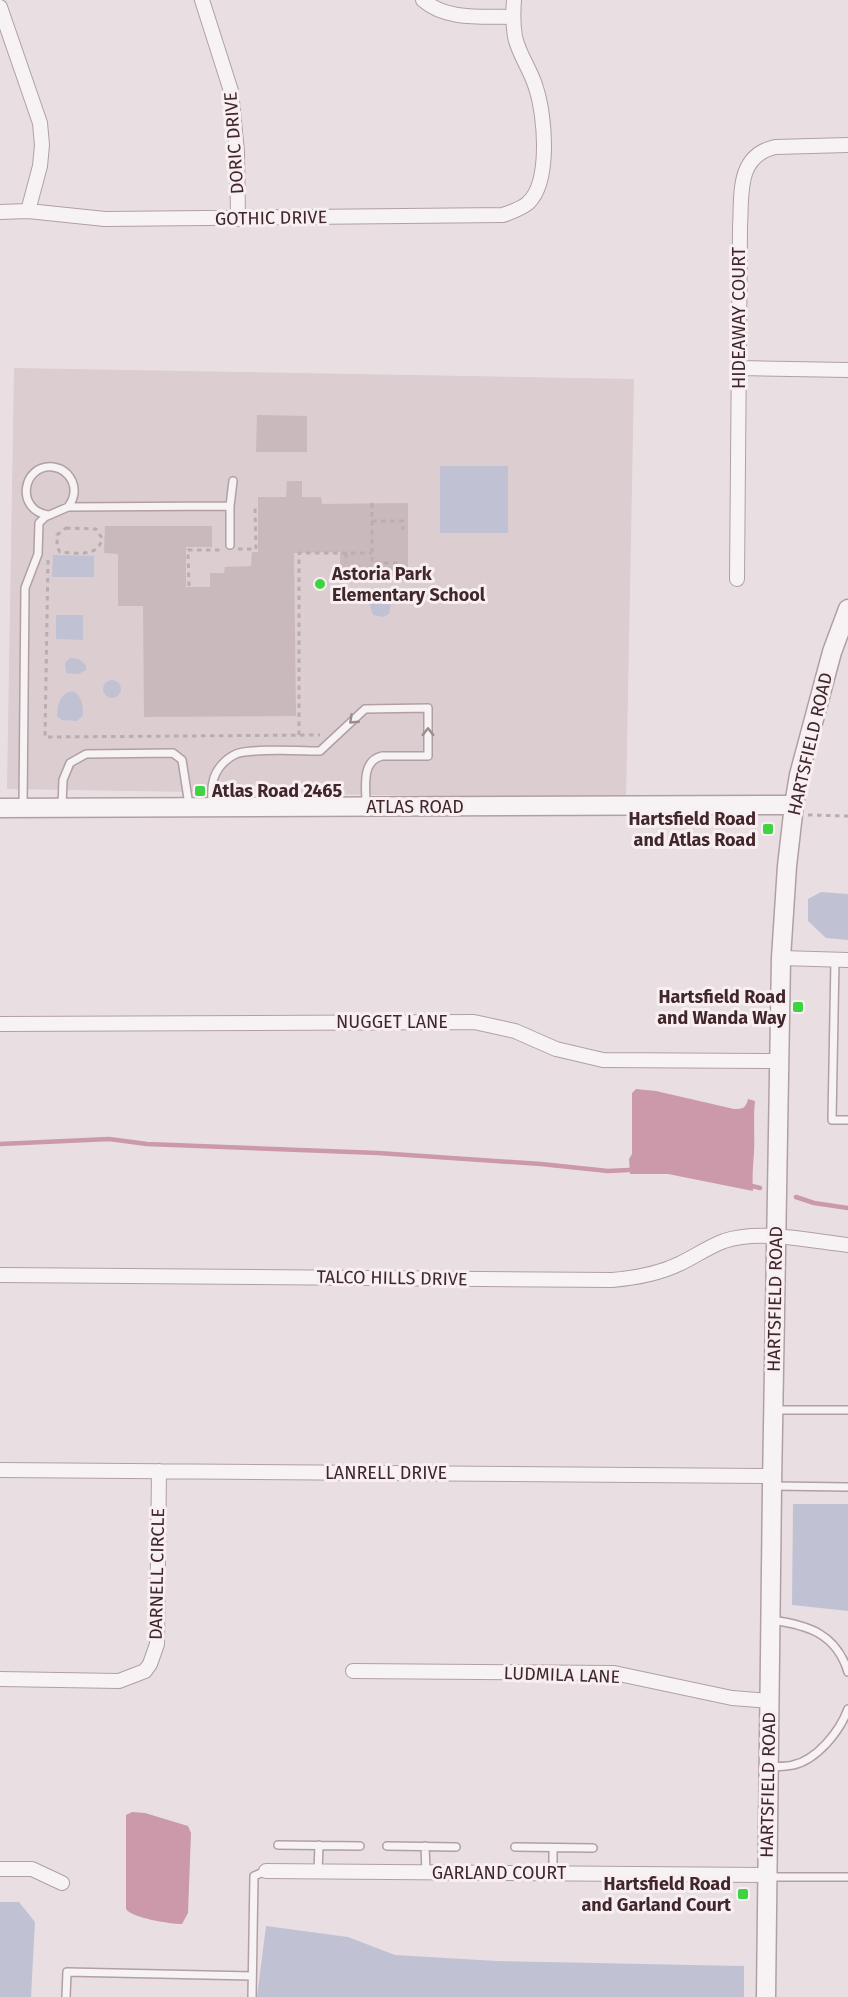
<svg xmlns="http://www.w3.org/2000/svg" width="848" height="1997" font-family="'Fira Sans',sans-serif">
	<rect width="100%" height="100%" fill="#e9dfe2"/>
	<path fill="#dbcdd0" d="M14,368L634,379L626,799L7,789Z"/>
	<path fill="#c0c2d4" d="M440,466H508V533H440Z
		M53,555L94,556V577H52Z
		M371,596H380L391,604L389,614L383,617L373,615L368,599Z
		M56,615H83V640L56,639Z
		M70,658L79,659L86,665V670L79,674L66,673L65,663Z
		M103 689a9 9 0 1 1 18 0a9 9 0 1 1-18 0Z
		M73,691C82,696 83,705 83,715L77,721L62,720L57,716C58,705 59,693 73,691Z
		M821,892L848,894V940L826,938L808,921V899Z
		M793,1504H848V1611L792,1605Z
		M0,1902H19L35,1922L31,1997H0Z
		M266,1926L348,1937L395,1955L497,1961L744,1966V1997H257Z"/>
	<path fill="#cb99a9" d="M636,1089L656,1091L734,1109C743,1109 746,1108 748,1099L755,1101C753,1118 755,1135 754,1153C753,1166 752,1178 753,1191L668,1174H630L629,1159L632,1154V1093Z
		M132,1812L145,1813L188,1826L191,1833L188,1913L182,1924C170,1924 132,1918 126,1909V1815Z"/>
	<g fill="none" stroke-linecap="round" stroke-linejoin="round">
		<path stroke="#cb99a9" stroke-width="4.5" d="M0,1144L109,1139L147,1144L378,1153L541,1164L608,1171L629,1170
			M752,1186L760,1188
			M796,1197L814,1203L848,1208"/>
	</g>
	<path fill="#c9b9bd" d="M257,415L307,416V452H256Z
		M287,481H302V497H321L322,504L408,503V581L340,583V552L294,553L296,716L144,717L143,606H118V554L104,553L105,526H212V547H186V587H210V573H224L225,567L251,566L252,552H258V497H286Z"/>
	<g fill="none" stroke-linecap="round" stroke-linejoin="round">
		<g stroke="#b0a0a4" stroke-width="10">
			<path id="service" d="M48,515C15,510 22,464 53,467C61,468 68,473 72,481C76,490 74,499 68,507
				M230,545V506L233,481
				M212,805C212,798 211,789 213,782C215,770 225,759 236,754C250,748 302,751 320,751L365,709L428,708V756H382C361,761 366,787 366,804
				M62,807L63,780L70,763L86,754L173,753L182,760L189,805
				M23,808L25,588L38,554L39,523L45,517L68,507L230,506
				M835,960L832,1120H848
				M776,1410H848
				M774,1486L848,1487
				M772,1620C807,1625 836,1633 848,1672
				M769,1767C777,1766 786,1767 793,1765C817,1760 840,1731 848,1709
				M278,1845L360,1846
				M387,1846L456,1847
				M425,1846L426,1872
				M515,1847L593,1848
				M553,1848V1873
				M318,1872L319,1845
				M770,1877H848
				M66,1997L67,1972L252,1976
				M252,1997L254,1876L266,1871"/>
		</g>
		<g stroke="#b0a0a4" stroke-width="16">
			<path id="minor" d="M202,0L231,91L237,152L238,219
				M423,0C447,21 483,16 513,17
				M0,7L40,123L42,145L40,166L28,211
				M0,212L28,211L105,219L503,215C511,212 521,209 528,203C551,182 545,115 536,88C531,70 519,55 515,37C513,25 513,12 514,0
				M740,368L848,370
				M737,579L740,227C742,195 736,156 775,147L848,145
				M781,958L848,960
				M0,1024L474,1022L515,1031L556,1049L603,1060L778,1061
				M0,1275L612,1280C635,1278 658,1274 679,1264C694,1257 708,1247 724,1241C760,1229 811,1241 848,1245
				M0,1470L772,1476
				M353,1671L614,1673L732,1698L770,1701
				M0,1679L119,1681L145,1671L150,1664L157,1644L159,1471
				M0,1869H32L62,1883
				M266,1871L767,1875"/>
		</g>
		<g stroke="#b0a0a4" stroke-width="21">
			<path id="tertiary" d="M0,808L794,805
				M766,1997L772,1486L781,958L787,866L794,805L799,775L832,652L848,609"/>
		</g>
		<path stroke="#b9adaf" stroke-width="3" stroke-dasharray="4.5 4.5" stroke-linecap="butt" d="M372,503V563H401
			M372,521H403V530
			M66,528L96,529L102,538C99,558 75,553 60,552L57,547V535Z
			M238,549H256L255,507
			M346,553V563
			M48,560L45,737L320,735
			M189,586L188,550H223
			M299,735V553H372
			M808,815L848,816"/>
		<use href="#service" stroke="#f7f2f3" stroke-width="7"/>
		<use href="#minor" stroke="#f7f2f3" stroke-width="14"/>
		<use href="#tertiary" stroke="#f7f2f3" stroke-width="18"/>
	</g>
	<defs><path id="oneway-chevron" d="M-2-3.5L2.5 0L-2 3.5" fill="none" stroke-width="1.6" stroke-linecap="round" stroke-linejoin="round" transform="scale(1.5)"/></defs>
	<g stroke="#9c8c90">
		<use href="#oneway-chevron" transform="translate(353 720) rotate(137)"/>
		<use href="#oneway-chevron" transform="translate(428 732) rotate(-90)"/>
	</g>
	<g fill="#3ed441" stroke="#f7eff1" stroke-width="2">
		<circle cx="320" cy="584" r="6"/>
		<rect x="194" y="785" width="12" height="12" rx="3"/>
		<rect x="762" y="823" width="12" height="12" rx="3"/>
		<rect x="792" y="1001" width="12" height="12" rx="3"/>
		<rect x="737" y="1888" width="12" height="12" rx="3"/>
	</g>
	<g text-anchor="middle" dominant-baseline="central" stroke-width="6" stroke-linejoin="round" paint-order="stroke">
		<g font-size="18" fill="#41272c" stroke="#f7eff1">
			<text transform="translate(234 143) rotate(-94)">DORIC DRIVE</text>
			<text transform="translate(271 218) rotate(-1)">GOTHIC DRIVE</text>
			<text transform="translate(739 318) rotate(-90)">HIDEAWAY COURT</text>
			<text transform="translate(810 744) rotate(-77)">HARTSFIELD ROAD</text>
			<text x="415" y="807">ATLAS ROAD</text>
			<text x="392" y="1022">NUGGET LANE</text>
			<text transform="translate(392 1278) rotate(1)">TALCO HILLS DRIVE</text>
			<text transform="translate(775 1299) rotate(-89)">HARTSFIELD ROAD</text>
			<text x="386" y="1473">LANRELL DRIVE</text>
			<text transform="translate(157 1574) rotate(-89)">DARNELL CIRCLE</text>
			<text transform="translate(562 1675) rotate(2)">LUDMILA LANE</text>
			<text transform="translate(768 1785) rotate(-89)">HARTSFIELD ROAD</text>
			<text x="499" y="1873">GARLAND COURT</text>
		</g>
		<g font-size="18" font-weight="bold" fill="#41272c" stroke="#f7eff1" text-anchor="end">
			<text x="332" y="574" text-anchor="start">Astoria Park<tspan x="332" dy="21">Elementary School</tspan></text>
			<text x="212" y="791" text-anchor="start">Atlas Road 2465</text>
			<text x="756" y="819">Hartsfield Road<tspan x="756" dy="21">and Atlas Road</tspan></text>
			<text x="786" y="997">Hartsfield Road<tspan x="786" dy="21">and Wanda Way</tspan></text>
			<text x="731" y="1884">Hartsfield Road<tspan x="731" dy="21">and Garland Court</tspan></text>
		</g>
	</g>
</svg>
